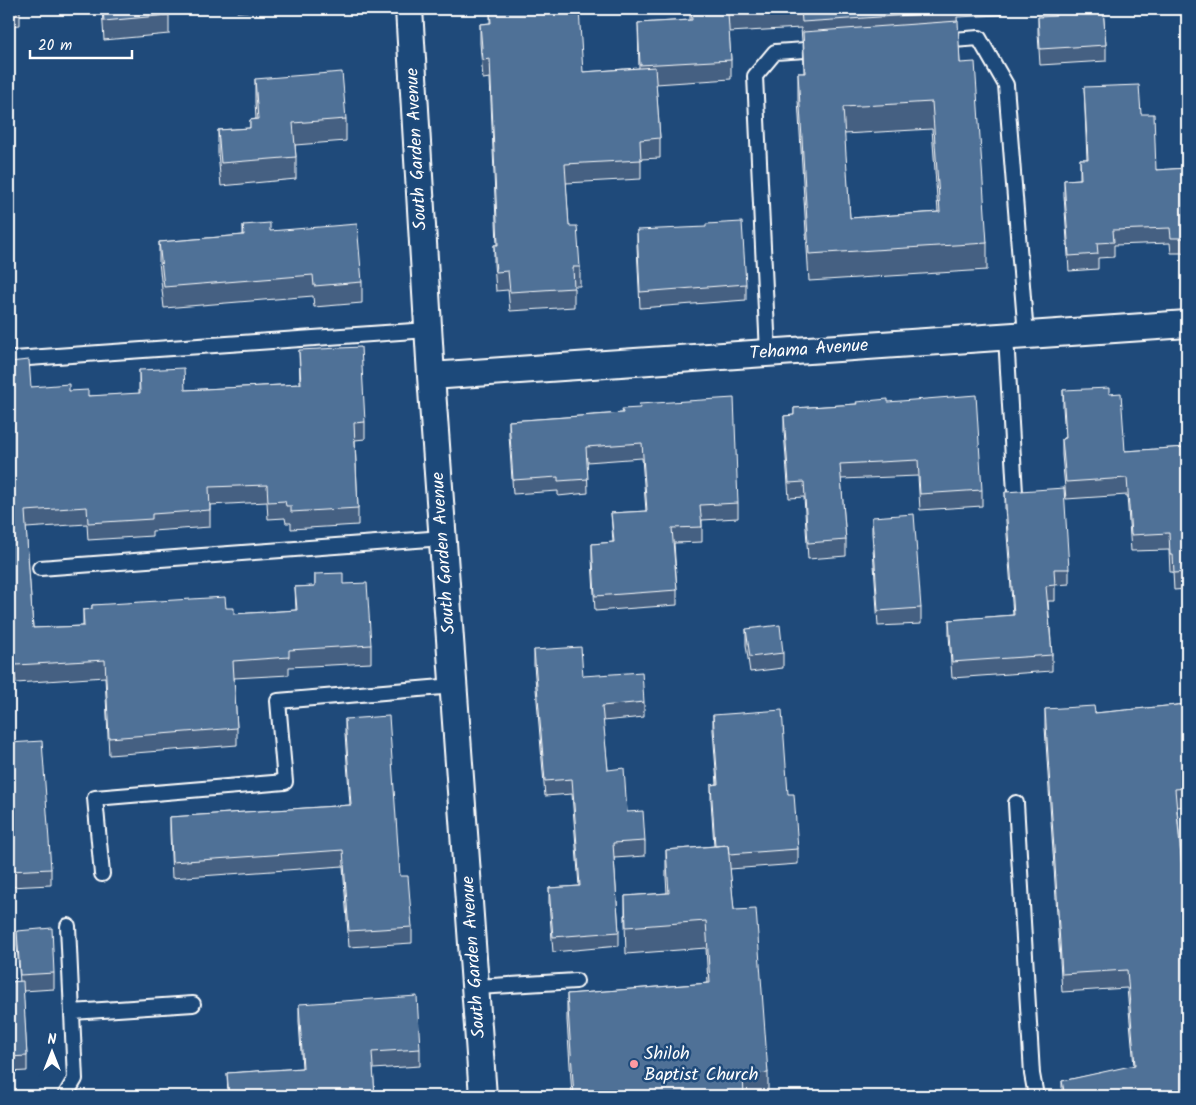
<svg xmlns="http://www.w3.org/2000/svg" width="1196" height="1105" font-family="Kalam,sans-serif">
	<rect width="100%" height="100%" fill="#1f4a7a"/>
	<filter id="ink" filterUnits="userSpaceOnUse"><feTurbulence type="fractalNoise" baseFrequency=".02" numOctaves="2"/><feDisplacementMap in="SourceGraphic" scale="10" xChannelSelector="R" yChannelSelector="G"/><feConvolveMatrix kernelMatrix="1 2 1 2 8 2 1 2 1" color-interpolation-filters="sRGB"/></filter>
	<g filter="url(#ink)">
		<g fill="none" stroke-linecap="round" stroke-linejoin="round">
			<g stroke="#fff" stroke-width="18">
				<path id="service" d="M940,41L979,38L1006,85L1026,335
					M1006,336L1015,493
					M768,353L755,76L775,52L821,49
					M14,359L428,330
					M40,568L443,538
					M1016,803L1032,1074L1036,1096
					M102,874L95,798L285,782L278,701L454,686
					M477,987L576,981
					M72,1012L193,1004
					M65,1096L75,1079L68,926"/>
			</g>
			<g stroke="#fff" stroke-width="30">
				<path id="minor" d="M409,9L431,376L483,1096
					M431,376L1187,324"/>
			</g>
			<use href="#service" stroke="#1f4a7a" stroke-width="14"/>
			<use href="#minor" stroke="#1f4a7a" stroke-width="26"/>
		</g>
		<path fill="#456182" stroke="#fff" fill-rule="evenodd" d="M9,9H20V25L9,26Z
			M102,9H169V34L104,40Z
			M236,9H279L237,12Z
			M690,9H1001V15L957,17L960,63L987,243V270L809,281L798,100V73H804L803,41H802L801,28L729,32L731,60V79L656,84L660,138V158L641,159V179L566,183L569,226L580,267V286H574V307L510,311L508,290L496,291L494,264V245H497L490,78L483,79L480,43V24L490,23V11L583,72L639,68L638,23L690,20ZM932,129L938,212L850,218L844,134Z
			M1054,9H1103L1106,45V61L1040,65L1038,33V17L1055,16Z
			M255,79L346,119V141L295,145L296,157V179L221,186L218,153V130L250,128V120L256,119L255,102Z
			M1084,87L1141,114L1156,170L1187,168V253H1171L1170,243L1114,245V257L1098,258V269L1069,271L1064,195V180L1080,179V159H1087Z
			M243,225L270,231L362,282V303L314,307L313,296L164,308L159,262V242L243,235Z
			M637,230L746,284V300L640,308L637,246Z
			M299,350L365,422V439L355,440L358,508V525L291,529V523H286L285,518L268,519L267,502L210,505V527L152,531V536L88,540L87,524L26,528L33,628L83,626V610L92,609V605L226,608L234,614L296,610L295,587L315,586V574L343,584L371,645V663L289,667V675L234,678L237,728V745L109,755L105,677L16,683L15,674L9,675V362L31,387L69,391L88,396L139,394V370L185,390L300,384Z
			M1063,390L1109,394L1125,451L1187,447V589L1174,590L1173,572H1170L1169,550L1131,551L1127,495L1066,499L1062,455V439L1065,438L1063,407Z
			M888,402L982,490V506L920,510L918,476L841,479L846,540V556L808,559L804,497L789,498L784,431V416L794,415V408Z
			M622,413L738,503V518L702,520V542L674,543L677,590V605L595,611L592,558V544L613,542L611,513L646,511L642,458L587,462L588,493L558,496V491L513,494L509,435V421Z
			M1005,492L1069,569V584L1055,585V601H1048L1052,655V671L952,678L949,635V620L1013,615L1005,508Z
			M872,517L921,608V624L878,626L872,533Z
			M746,629L783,653V668L750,672L746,645Z
			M534,650L583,676L644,702V717L603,721L608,770L627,812L645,841V856L614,858L619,932V946L553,952L549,903V888L579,886L572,794L545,796L534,665Z
			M1187,704V806L1177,807L1184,892H1187V1096H1062V1081L1134,1066L1127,988L1062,992L1045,727V709L1095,713Z
			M713,715L788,794L798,849V864L730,869L734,910L768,1073V1096H572L567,1020V994L708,983L706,948L626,954L625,923V896L667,893L666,877V850L714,846L711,800V785L717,784L713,730Z
			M345,719L400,876L412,927V943L349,947L343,866L172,878L170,833V817L350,805L345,734Z
			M9,743L51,869V885L9,887Z
			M17,931L54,973V989L23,991L27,1056V1071L9,1072V982H20L17,946Z
			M299,1004L420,1049V1066L373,1069L375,1096H228L227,1073L302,1068L299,1021Z"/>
		<path fill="#507197" stroke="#fff" fill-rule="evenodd" d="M103,9H169V15L104,21Z
			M524,9H579L583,72L655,67L660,138L640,140L641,160L565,164L569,226H577L580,267H573L574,288L510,292L508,271L496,272L494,245H498L490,59L483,60L480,24L491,23L490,11Z
			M691,9H957V12L802,22L801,9L728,13L731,60L640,65L638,23L692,20Z
			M1055,9H1103L1106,45L1040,49L1038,17L1056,16Z
			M958,21L960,63L975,62L987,243L809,254L798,73H805L803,32ZM932,102L940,212L850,218L843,107Z
			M342,72L346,119L293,123L296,157L221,163L218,130L250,128V120L258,119L255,79Z
			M1139,85L1141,114H1154L1156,170L1187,168V238H1171L1170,228L1113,230L1114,242L1097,243L1098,254L1069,256L1064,180L1081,179L1080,159H1088L1084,87Z
			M742,222L746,284L640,292L637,230L706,227V224Z
			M270,223V231L357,224L362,282L314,286L313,275L164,287L159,242L244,235L243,225Z
			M361,347L365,422L354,423L358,508L291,512V506H286L285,501L268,502L267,485L209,487L210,510L152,514V519L88,523L87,507L25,511L33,628L84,626L83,610L92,609V605L225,597L226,608H234V614L297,610L295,587L315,586V574L343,573V584L367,583L371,645L289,650V657L233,661L237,728L109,738L105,660L16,665L15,657H9V362L29,360L31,387L69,384V391L88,390V396L140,393L139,370L184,368L185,390L301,384L299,350Z
			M1109,388V394L1121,393L1125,451L1187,447V572L1174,573L1173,555H1170L1169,533L1131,535L1127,478L1066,482L1062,439L1066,438L1063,390Z
			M976,395L982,490L920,494L918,460L840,464L846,540L808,543L804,482L789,483L784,416L794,415V408L857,404L856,402L888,399V402Z
			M734,398L738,503L700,505L702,527L672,528L677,590L595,596L592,544L614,542L611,513L647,511L642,443L586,447L588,479L558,481V477L513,480L509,421L623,413L622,409L640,408L639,404Z
			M1064,488L1069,569H1054L1055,585L1046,586L1052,655L952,662L949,620L1014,615L1005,492Z
			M914,514L921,608L878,611L872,517Z
			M780,625L783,653L750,657L746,629Z
			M581,647L583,676L642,672L644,702L602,706L608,770L624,768L627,812L643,811L645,841L613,843L619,932L553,937L549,888L580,886L572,779L545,781L534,650Z
			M1187,704V788L1175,789L1184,892H1187V1088L1183,1089L1184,1095L1173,1096H1065L1062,1081L1135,1065L1127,970L1062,974L1045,709L1094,706L1095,713Z
			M782,710L788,794H794L798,849L729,854L728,845L715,846L711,785L718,784L713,715Z
			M389,716L400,876H408L412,927L349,931L343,850L172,862L170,817L351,805L345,719Z
			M42,741L51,869L9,871V743Z
			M728,845L734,910L756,909L768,1073L743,1075L744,1096H574L567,994L710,983L706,921L626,927L625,896L669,893L666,850Z
			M52,928L54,973L20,975L17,931Z
			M23,981L27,1056L9,1057V982Z
			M417,996L420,1049L372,1052L375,1096H229L227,1073L303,1068L299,1004Z
			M9,1077L10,1096H9Z"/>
	</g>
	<circle fill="#ff9aa2" stroke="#1f4a7a" stroke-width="2" cx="634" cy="1064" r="5"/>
	<g text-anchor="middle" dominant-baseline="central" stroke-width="5" stroke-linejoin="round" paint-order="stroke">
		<g font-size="18" fill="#fff" stroke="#1f4a7a">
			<text transform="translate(417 149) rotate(-93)">South Garden Avenue</text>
			<text transform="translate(809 350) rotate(-4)">Tehama Avenue</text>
			<text transform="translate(444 553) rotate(-94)">South Garden Avenue</text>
			<text transform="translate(474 957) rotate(-94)">South Garden Avenue</text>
		</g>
		<g font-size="18" fill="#fff" stroke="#1f4a7a" text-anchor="start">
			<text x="644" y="1054">Shiloh<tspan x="644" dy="21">Baptist Church</tspan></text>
		</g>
	</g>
	<rect width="1196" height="1105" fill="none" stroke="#1f4a7a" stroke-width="30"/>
	<rect x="15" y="15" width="1166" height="1075" fill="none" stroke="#fff" stroke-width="2" filter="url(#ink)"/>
	<g transform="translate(52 1052)" stroke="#1f4a7a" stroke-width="4" paint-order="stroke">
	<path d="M0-4L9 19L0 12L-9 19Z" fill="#ffffff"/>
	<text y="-8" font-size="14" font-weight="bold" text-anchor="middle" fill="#ffffff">N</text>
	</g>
	<path d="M30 50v8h102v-8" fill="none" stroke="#ffffff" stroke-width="2.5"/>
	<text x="38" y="50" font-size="15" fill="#ffffff" stroke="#1f4a7a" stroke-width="4" paint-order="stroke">20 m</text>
</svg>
